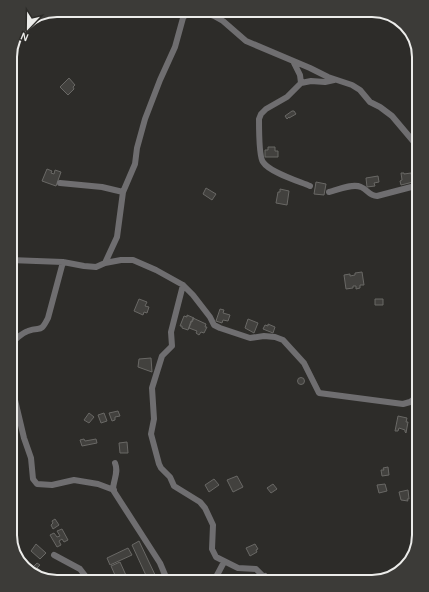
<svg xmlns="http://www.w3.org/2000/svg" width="429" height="592" font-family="Karla,sans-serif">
	<rect width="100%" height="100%" fill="#2d2c29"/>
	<path fill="#42413e" stroke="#696865" d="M69,78L75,85L73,87L74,89L68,95L60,87Z
		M292,111H294L296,114L289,118V117L287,119L285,116Z
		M268,147H275V151H278V157H265V150H268Z
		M47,169L52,171L51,173L54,174L55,170L61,172L56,186L42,181Z
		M401,173H404V174L411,173L413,182L401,185L400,181L402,180Z
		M378,176L379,182L374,183L375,186L367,187L366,178Z
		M316,182L326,184L324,195L314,194Z
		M206,188L216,194L212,200L203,194Z
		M280,189L289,191L287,205L276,203L278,192H280Z
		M362,272L364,285H360V288L356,289V286H353V288L346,289L344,275L350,274V276L355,275V273Z
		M139,299L147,302L145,306L149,307L147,313L144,312L143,315L134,311Z
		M375,299H383V305H375Z
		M220,309L224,310L223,313L230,315L228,321L223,320L222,323L216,321Z
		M187,315L194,318L192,322L191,321L188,330L182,328V326H180L184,316L187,317Z
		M193,318L206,324L205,327H207L204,333L201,332L199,335L196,333L197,331L189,328Z
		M248,319L258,323L254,333L245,328Z
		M268,324L275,327L273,333L263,329L265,325L268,326Z
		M151,358L152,372L138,367L139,359Z
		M297.5 381a3.5 3.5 0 1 1 7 0a3.5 3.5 0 1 1-7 0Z
		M118,411L120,416L115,417V420L112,421L109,413Z
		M89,413L94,417L89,423L84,420Z
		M104,413L107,421L101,423L98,415Z
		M398,416L407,418L406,422H408L406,433L405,432V430L399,428L398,431H395Z
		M84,439L85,441L96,439L97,443L82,446L80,440Z
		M127,442L128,453H120L119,443Z
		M388,467L389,475L382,476L381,470H384L383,468Z
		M237,476L243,487L233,492L227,480Z
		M214,479L219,485L209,492L205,485Z
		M273,484L277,489L271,493L267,488Z
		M385,484L387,491L379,493L377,485Z
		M408,490L409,499H407L408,501L401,500L399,492Z
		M55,519L59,525L53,529L51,525L53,523L52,521Z
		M62,529L68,540L64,542L62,539L59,541L61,545L57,547L50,535L54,533L57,537L60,536L57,531Z
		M139,541L157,579L151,582H149L132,545Z
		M36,544L46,553L40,559L31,551Z
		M255,544L258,549L256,550L257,552L250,556L246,548Z
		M128,548L132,555L110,565L107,558Z
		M120,562L129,582H118L111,566Z
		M37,563L40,565L37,568L41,571L36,576L30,570Z"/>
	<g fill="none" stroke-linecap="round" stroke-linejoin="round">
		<path stroke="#6f6e70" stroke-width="6" d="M198,10L214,16L223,21L246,41L310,68L328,77L352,85L360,90L370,102L380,107L392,116L419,148
			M294,63L300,75L301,83
			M60,183L102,187L123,192
			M310,186C298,181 269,172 263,162C259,157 259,127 259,119L261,114L266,109L287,97L301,83L311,81L325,82L334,80
			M329,192C338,190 352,183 361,187C367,189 369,196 377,196L419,185
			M10,260L63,262L84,266L96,267L105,263L117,237L123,192L135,164L137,148L145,119L160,80L175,47L183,18L189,10
			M105,263L121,260H133L156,270L183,285L193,295L210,317L214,325L220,328L250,338L264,336L275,337L283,340L304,363L319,393L403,404L410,402L419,395
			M183,285L171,332L172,346L162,356L152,388L154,419L151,434L159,464L161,468L170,477L174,486L200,502L205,508L213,525L212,549L216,557L238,568L256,569L269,582
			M10,345C14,340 22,333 28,331C41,326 40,334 48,318L63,262
			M416,354L419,353
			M10,379L24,438L31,458L33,479L37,484L52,485L74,480L98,484L114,490
			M115,463C119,473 113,480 113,490L160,563L168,582
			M54,555L80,569L90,582
			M215,582L216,577L224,562
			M254,582L265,576"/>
	</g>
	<path d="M0 0H429V592H0ZM57 17H372A40 40 0 0 1 412 57V535A40 40 0 0 1 372 575H57A40 40 0 0 1 17 535V57A40 40 0 0 1 57 17Z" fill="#3c3b38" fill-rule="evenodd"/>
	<path fill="none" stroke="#ececea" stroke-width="2" d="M57 17H372A40 40 0 0 1 412 57V535A40 40 0 0 1 372 575H57A40 40 0 0 1 17 535V57A40 40 0 0 1 57 17Z"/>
	<g transform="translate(28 28) rotate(202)" stroke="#2d2c29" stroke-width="3" paint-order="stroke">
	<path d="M0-3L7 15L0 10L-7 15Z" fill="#ececea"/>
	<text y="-6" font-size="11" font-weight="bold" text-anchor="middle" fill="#ececea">N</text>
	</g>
</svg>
